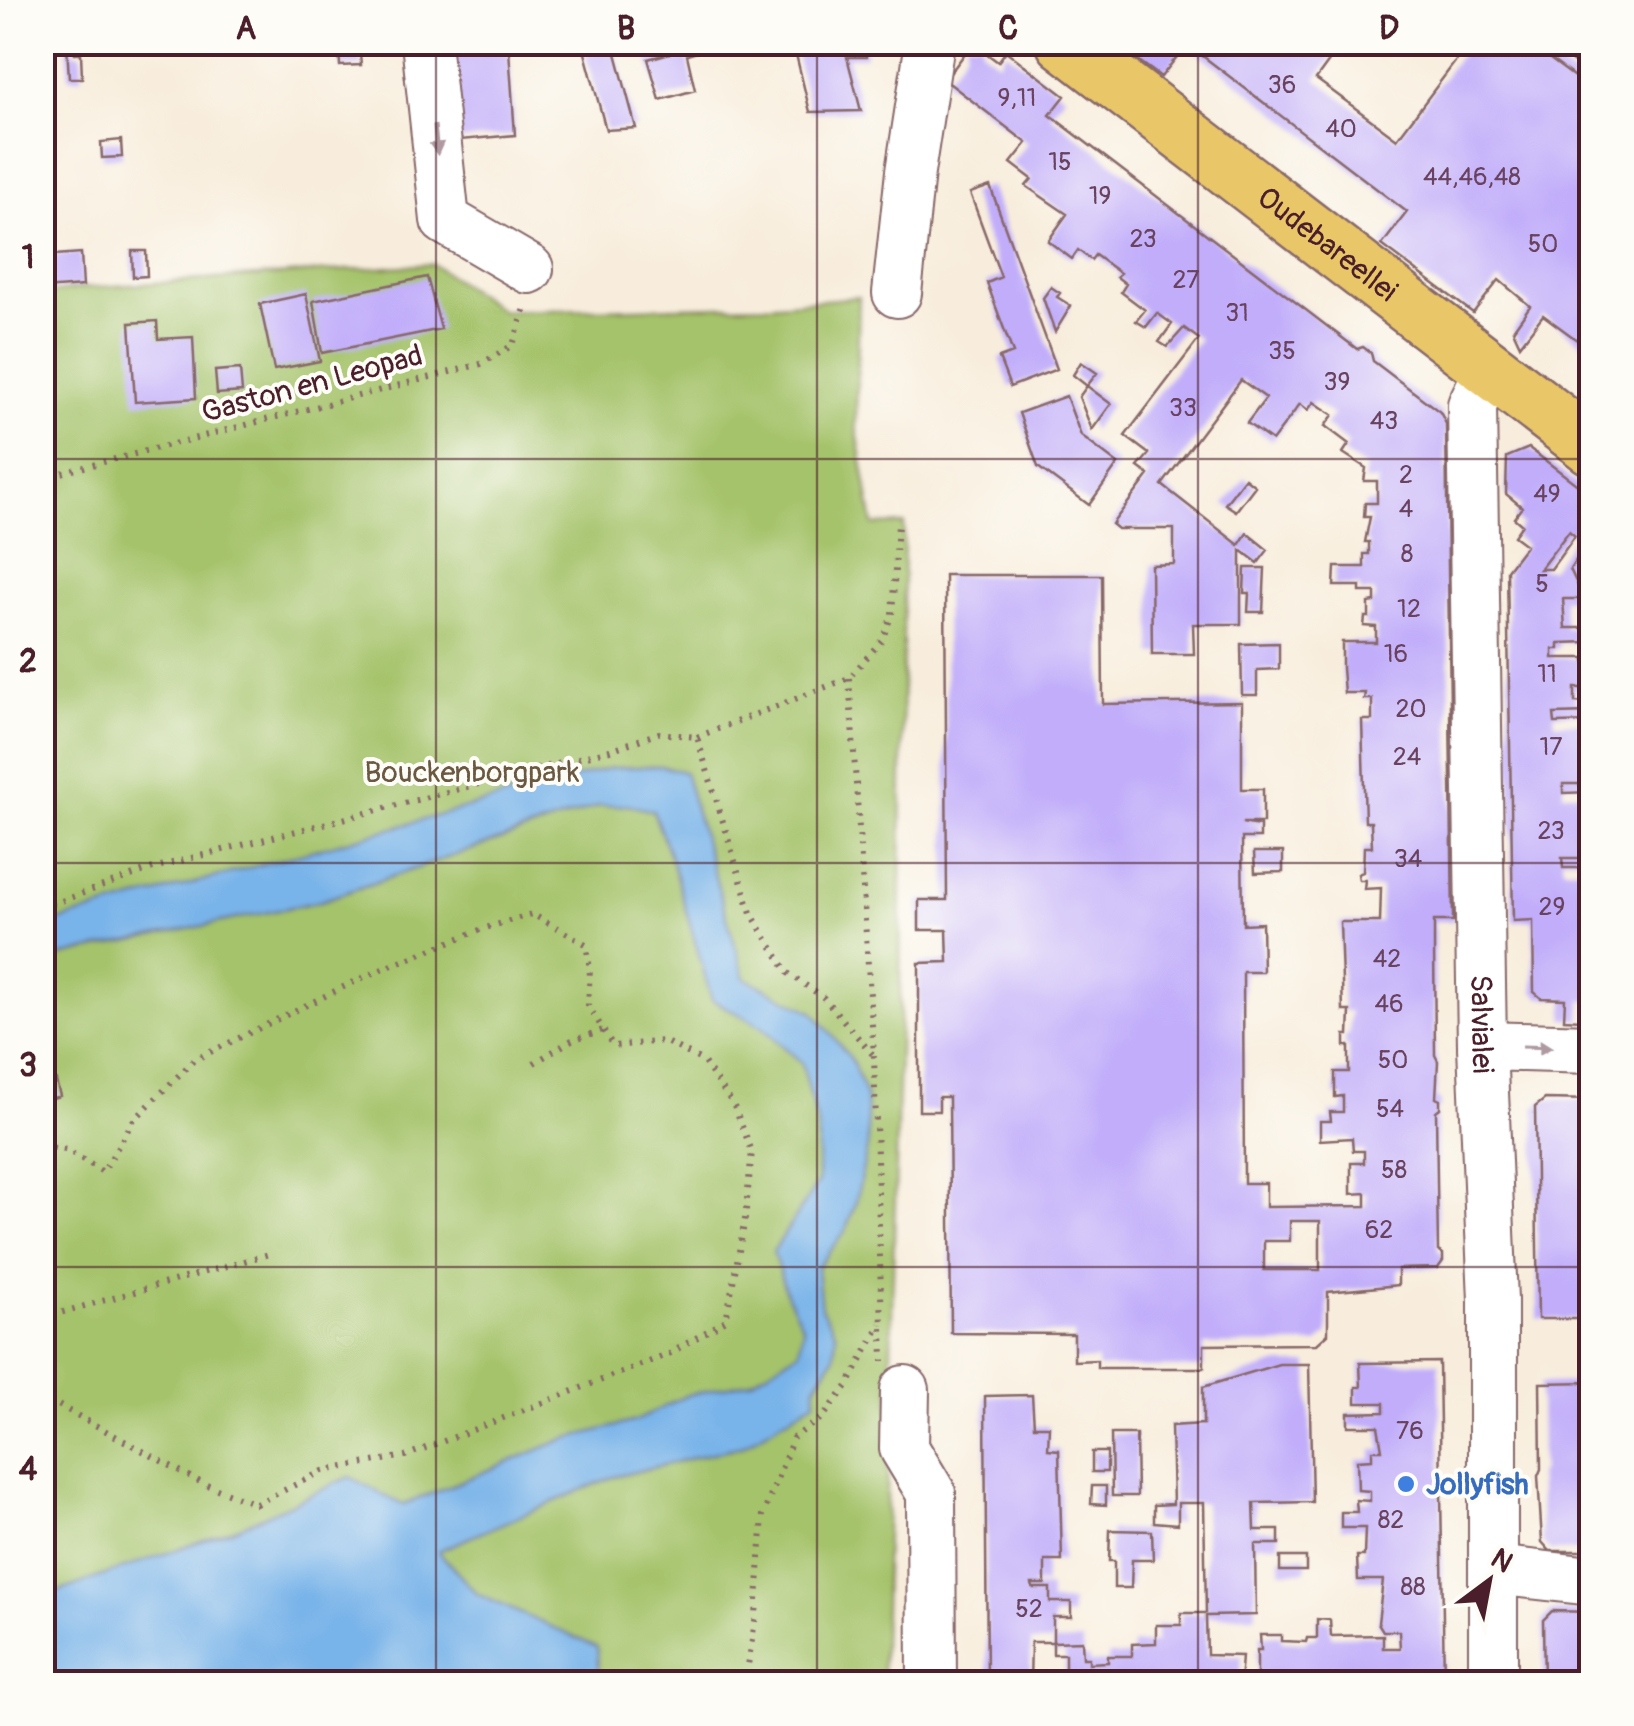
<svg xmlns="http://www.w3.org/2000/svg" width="1634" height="1726" font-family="Pangolin,sans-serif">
	<rect width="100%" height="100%" fill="#fdfcf7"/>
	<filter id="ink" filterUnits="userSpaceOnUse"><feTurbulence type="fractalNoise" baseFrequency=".01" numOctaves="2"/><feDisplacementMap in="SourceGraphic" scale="20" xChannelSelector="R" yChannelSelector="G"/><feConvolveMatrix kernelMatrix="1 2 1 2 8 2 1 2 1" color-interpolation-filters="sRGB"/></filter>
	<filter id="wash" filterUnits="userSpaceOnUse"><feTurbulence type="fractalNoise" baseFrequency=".0048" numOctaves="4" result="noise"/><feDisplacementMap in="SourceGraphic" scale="40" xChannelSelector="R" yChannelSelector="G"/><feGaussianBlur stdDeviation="2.25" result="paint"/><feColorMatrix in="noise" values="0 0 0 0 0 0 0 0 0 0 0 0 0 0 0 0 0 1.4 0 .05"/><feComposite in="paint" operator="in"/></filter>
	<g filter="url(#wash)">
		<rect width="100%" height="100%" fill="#f8eddc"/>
		<path fill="#a5c36a" stroke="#78714a" stroke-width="2.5" d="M432,264L502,311L765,305L859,297L856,425L873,525L904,524L900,1019L882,1683H43V294L84,288Z"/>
		<path fill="#78b3e9" stroke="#61698a" stroke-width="2.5" d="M661,766L684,772L745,978L813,1012L851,1059L866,1096L868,1144L856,1202L845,1232L817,1268L821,1308L836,1334L834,1357L816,1386L815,1401L742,1446L610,1478L438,1551L477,1594L597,1647L599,1683H43V1597L237,1528L350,1477L403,1505L565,1439L636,1421L687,1395L751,1381L799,1351L803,1327L787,1296L773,1252L818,1182V1126L802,1063L761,1026L712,1000L671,859L653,811L628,805L599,806L321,901L43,960V925L610,768Z"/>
		<g id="blocks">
			<path fill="#c1adfa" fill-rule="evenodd" d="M339,42H359L361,65L340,66Z
				M443,42H564V45L509,50L515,135L449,141Z
				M582,42H613L636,128L606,130Z
				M675,42H698L701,51L687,55L695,90L660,100L648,59L678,51Z
				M793,42H866V57H847L861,111L810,112Z
				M966,42H982V50L998,62L1006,51L1065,96L1050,115L1357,349L1363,347L1371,353L1373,361L1440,412L1446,424L1453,921H1434V945L1435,1055L1438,1061L1436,1098L1440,1100V1108L1436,1111L1438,1251L1443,1254V1261L1438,1268L1398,1269V1285L1328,1292V1334L1317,1344L1204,1345V1368H1097V1360L1074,1361V1334L951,1333L949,1097H939V1111H919V963L948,962L947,930H919V900H947L945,575H1102L1103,704L1242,702V789H1263V823H1242L1260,826V838H1242L1243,924L1262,923L1263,972H1243L1244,1183H1266V1207L1366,1206V1193L1351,1194V1163H1364V1151H1353L1352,1138L1320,1140V1121H1331L1330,1112H1343V1096L1335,1097V1072H1349V1046H1345V1035H1349L1350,1011H1343L1340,922H1380L1381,888L1364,889L1365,880H1359L1358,874L1363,872L1364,847H1372L1371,822H1365L1362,720H1372V699H1364L1365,693H1344L1342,668V642H1376V627L1364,626L1365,617H1369V603L1375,602V592H1360V586H1334L1335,567H1364V554H1369V542H1365L1370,517H1364L1365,503H1377V481H1364L1366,468L1343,453L1349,444L1325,426L1333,415L1314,402L1308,410L1300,404L1272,441L1247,423L1266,398L1241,380L1162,485L1239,545L1247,533L1268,550L1258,563L1241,550V624H1193L1194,654H1152L1151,565L1174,564V529H1118L1112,524L1149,475L1138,467L1149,454L1125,436L1199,339L1184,328L1167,347L1159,342L1172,324L1157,313L1146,327L1136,321L1145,310L1121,292L1126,284L1117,277L1120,273L1095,255L1091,260L1078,250L1072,259L1048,241L1067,214L1026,186L1032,179L1011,163L1027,143L945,80L966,52ZM1290,1221H1320V1270H1264V1241H1290Z
				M1113,42H1343L1316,79L1397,139L1470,42H1527L1592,90V156L1579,173L1592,183V256L1588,261L1592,264V351L1543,315L1520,345L1513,330L1530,306L1499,280L1473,313L1382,245L1407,212L1187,44L1161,77Z
				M1547,42H1592V77Z
				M67,46H74V53H81L82,78H69Z
				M121,140L122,157L102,158L101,142Z
				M990,186L1057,369L1010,387L999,358L1013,353L987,283L1001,277L970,193Z
				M132,251H146L147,276L133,277Z
				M81,253L83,286L42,289V256Z
				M427,277L441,329L322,353L313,301Z
				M1051,287L1060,293L1057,297L1071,306L1055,332L1043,298Z
				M306,294L320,361L274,370L260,304Z
				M157,321L158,339L193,337L196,398L135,402L130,323Z
				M1081,362L1097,373L1087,386L1073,375Z
				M240,369L242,392L217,394L215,371Z
				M1087,386L1111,404L1092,430L1079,397Z
				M1066,396L1081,436L1118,464L1089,505L1038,467L1019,413Z
				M1529,448L1592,496V587L1582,580L1589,570L1576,560L1570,569L1584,599H1563L1565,628H1592L1590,642L1559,643V649H1553V658H1585L1586,688H1575V702L1589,703V713L1554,714L1555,723L1592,722V754H1582V763L1592,762V784H1563V793L1592,792V858H1562L1563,868H1592V1001L1582,1000L1581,1020L1564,1019L1565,999L1541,998L1534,992L1533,920L1513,921L1507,570L1526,545L1514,536L1522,525L1514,518L1522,507L1506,494L1507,457ZM1569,531L1575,536L1551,569H1540Z
				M1245,478L1255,486L1236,511L1225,504Z
				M1245,568H1265L1263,612H1248L1249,593H1244Z
				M1279,643V669L1257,670V695H1242L1241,644Z
				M1254,852H1283V872L1255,873Z
				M42,1048L48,1051L60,1096L42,1101Z
				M1545,1099L1592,1100V1319H1538L1535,1107Z
				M1439,1362L1444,1684H1257V1650H1261L1260,1635H1281V1641L1306,1642L1307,1638H1317V1619L1330,1620L1331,1636L1383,1635V1648H1400L1399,1631H1383L1378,1623L1383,1580H1358L1357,1556H1364L1365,1528H1341V1512H1357L1356,1500L1370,1501V1491L1358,1490L1357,1460L1372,1459V1450H1382L1378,1426H1348V1413L1384,1412V1403H1356V1387H1361L1360,1363Z
				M1279,1364H1309L1312,1502L1254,1503L1255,1530H1279V1544H1255L1256,1615L1206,1616L1207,1655L1242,1656L1240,1684H1065V1654H1053V1642H1031L1030,1684H987L985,1396L1032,1395L1034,1426H1049L1048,1449L1059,1450L1062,1561H1045V1584H1032L1033,1588H1050V1602H1071V1617H1053V1642L1082,1641L1083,1658H1089V1663L1108,1662V1656H1132V1644L1156,1643V1625H1181V1613H1206L1204,1503H1178V1524L1154,1522V1505L1173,1504L1171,1426L1203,1424V1387Z
				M1592,1382V1468H1584L1585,1479H1592V1551H1550L1542,1542L1538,1476L1541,1469L1540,1383Z
				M1111,1434H1136L1137,1496H1112Z
				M1092,1452H1107V1472H1092Z
				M1092,1486H1106V1505L1091,1504Z
				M1110,1530L1152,1531L1153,1560H1132L1131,1588H1114V1561H1109Z
				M1280,1557H1306V1571H1280Z
				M1552,1611L1592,1612V1684H1544L1543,1620Z"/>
		</g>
	</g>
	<g filter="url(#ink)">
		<use href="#blocks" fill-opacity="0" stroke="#876769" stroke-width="2.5"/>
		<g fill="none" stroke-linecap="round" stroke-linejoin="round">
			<g stroke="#876769" stroke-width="52">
				<g id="minor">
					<path d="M426,42L445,220L529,269"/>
					<path d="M897,293L910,172L930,42"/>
					<path id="s1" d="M1489,370L1472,405L1482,1046L1493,1300V1684"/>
					<path d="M1482,1046L1592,1049"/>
					<path d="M905,1390L904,1448L931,1493L932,1684"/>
					<path d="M1494,1570L1592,1581"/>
				</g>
			</g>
			<g stroke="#876769" stroke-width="60">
				<g id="major">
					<path id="s2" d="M1064,42L1592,447"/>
				</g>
			</g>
			<path stroke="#876769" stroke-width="6" stroke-dasharray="2.5 8" stroke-linecap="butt" d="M42,478L481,364L513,345L526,305
				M849,678L874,1056L883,1361
				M697,737L849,678L882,640L892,614L898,524
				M42,908L153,868L610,750L659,733L697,737L751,913L788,973L824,998L874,1056
				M534,1063L572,1040L603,1030
				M42,1146L67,1150L103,1172L133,1121L194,1060L368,975L482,929L532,914L586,944L590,969L588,1005L613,1046L664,1041L703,1061L733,1104L752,1151L745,1219L726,1320L669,1354L405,1456L323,1471L256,1504L204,1484L49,1400L42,1389
				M42,1318L269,1254
				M745,1684L756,1615L763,1515L793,1438L823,1417L848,1385L881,1324"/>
			<use href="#minor" stroke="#fff" stroke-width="48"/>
			<use href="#major" stroke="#e9c769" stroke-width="55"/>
		</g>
		<defs><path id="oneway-solid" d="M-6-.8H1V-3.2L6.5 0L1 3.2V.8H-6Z" transform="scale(2.5)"/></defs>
		<g fill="#ae9aa0">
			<use href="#oneway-solid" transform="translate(436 140) rotate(84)"/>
			<use href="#oneway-solid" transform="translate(1537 1047) rotate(2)"/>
		</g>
	</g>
	<path fill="none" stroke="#4a1f2b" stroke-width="2.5" stroke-opacity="0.55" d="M436,42V1684M817,42V1684M1198,42V1684M42,459H1592M42,863H1592M42,1267H1592"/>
	<circle fill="#3f7fe0" stroke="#fdfcf7" stroke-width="4" cx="1406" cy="1484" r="10"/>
	<g text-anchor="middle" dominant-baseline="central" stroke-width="8" stroke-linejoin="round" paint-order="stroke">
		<g font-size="25" fill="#68425f">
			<text x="1282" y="85">36</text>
			<text x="1017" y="98">9,11</text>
			<text x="1341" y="129">40</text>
			<text x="1060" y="162">15</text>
			<text x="1472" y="177">44,46,48</text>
			<text x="1100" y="196">19</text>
			<text x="1143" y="239">23</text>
			<text x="1543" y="244">50</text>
			<text x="1186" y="280">27</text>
			<text x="1237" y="313">31</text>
			<text x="1282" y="351">35</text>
			<text x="1337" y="382">39</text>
			<text x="1183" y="408">33</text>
			<text x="1384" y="421">43</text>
			<text x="1406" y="475">2</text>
			<text x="1547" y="494">49</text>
			<text x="1406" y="509">4</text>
			<text x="1407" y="554">8</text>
			<text x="1542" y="584">5</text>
			<text x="1409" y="609">12</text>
			<text x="1396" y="654">16</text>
			<text x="1547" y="674">11</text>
			<text x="1411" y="709">20</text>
			<text x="1551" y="747">17</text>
			<text x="1407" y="757">24</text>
			<text x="1551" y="831">23</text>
			<text x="1408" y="859">34</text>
			<text x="1552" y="907">29</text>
			<text x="1387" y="959">42</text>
			<text x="1389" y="1004">46</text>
			<text x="1393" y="1060">50</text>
			<text x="1390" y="1109">54</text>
			<text x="1394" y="1170">58</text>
			<text x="1379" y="1230">62</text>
			<text x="1410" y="1431">76</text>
			<text x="1391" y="1520">82</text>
			<text x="1413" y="1587">88</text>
			<text x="1029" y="1609">52</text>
		</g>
		<g font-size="30" fill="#4a1f2b" stroke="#fdfcf7">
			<text stroke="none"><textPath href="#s2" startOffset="332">Oudebareellei</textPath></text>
			<text transform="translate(312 384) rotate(-15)">Gaston en Leopad</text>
			<text stroke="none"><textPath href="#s1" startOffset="658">Salvialei</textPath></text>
		</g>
		<g font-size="30" fill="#6a5841" stroke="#fdfcf7">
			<text x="472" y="772">Bouckenborgpark</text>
		</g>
		<g font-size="30" font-weight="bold" fill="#366cbe" stroke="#fdfcf7" text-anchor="start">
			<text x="1426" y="1484">Jollyfish</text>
		</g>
	</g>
	<rect width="1634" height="1726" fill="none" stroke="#fdfcf7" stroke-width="110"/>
	<g transform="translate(1489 1581) rotate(32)" stroke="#fdfcf7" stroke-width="8" paint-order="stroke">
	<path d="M0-8L18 38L0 25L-18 38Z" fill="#4a1f2b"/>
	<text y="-15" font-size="28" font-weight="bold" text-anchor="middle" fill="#4a1f2b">N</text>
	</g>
	<rect x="55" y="55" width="1524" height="1616" fill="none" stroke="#4a1f2b" stroke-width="4"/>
	<g font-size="32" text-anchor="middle" font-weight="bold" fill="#4a1f2b">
		<text x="246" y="39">A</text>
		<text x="626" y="39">B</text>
		<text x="1008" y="39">C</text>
		<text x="1389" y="39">D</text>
		<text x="28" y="268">1</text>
		<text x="28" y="672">2</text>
		<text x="28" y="1076">3</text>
		<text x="28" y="1480">4</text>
	</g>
</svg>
